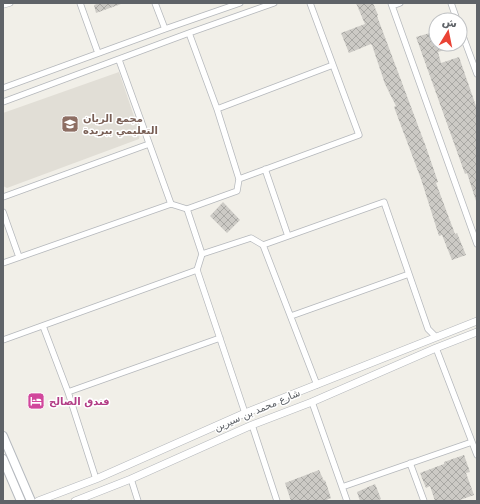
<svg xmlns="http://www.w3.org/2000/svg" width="480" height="504" font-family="'DejaVu Sans',Vazirmatn,sans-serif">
	<defs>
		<pattern id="building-cross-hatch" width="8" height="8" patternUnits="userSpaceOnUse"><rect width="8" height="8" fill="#cccac5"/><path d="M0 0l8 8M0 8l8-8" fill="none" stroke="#a9a8a4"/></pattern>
	</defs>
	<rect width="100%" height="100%" fill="#f1efe8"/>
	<path fill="#e1ded6" d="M119,72L140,134L139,139L7,188L3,186V113Z"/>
	<path fill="url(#building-cross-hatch)" d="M99,3H120L121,4L96,13L94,5Z
		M356,3H373L378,15L377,16L426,147L438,182L436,183L455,234L457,233L466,255L452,260L442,235L439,236L421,179L394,107L396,106L385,84L372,45L371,44L349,53L341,33L365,24Z
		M430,33L431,35L436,33V44H460V45L438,52L441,63L459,57L477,109V201H476L467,173L465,174L416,37Z
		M223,202L240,220L227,233L210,216Z
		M464,455L470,472L466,473L474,495L457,501H435L430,486L426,488L420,473L444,464V462Z
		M319,470L324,481L325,480L331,498L324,501H291L285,483Z
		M375,484L381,499L376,501H360L357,492Z"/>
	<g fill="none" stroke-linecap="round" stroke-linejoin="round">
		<g stroke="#b5b8bc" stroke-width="7">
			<path id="minor" d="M80,3L98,53
				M155,3L165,29
				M391,3L477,244
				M451,3L457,20
				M3,5L10,3
				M392,6L400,3
				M460,28L477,74
				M189,33L217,109L239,179
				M119,60L171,204
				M3,88L165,29L240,3
				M3,102L189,33L274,3
				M217,109L333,65
				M265,169L288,236
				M3,197L149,144
				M187,209L202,254
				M3,212L19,257
				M3,263L171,204L187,209L237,191L239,179L359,135L310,3
				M197,270L245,413
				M291,316L409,274
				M43,326L68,392L96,479
				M3,340L197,270L202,254L251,238L263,245
				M436,348L477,455
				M317,385L263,245L384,202L428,329L436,337
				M68,392L220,338
				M312,402L347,501
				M252,425L277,501
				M410,463L424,501
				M131,479L138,501
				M342,487L472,442"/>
		</g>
		<g stroke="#b5b8bc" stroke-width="8">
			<path id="tertiary" d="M38,501L96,479L245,413L477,321
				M75,501L131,479L252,425L312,402L436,348L477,332"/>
		</g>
		<g stroke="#b6babf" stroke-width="10">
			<path id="secondary" d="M3,436L31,501
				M3,459L21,501"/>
		</g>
		<use href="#minor" stroke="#fff" stroke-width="5.5"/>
		<use href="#tertiary" stroke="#fff" stroke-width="7"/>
		<use href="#secondary" stroke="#fff" stroke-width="8"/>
	</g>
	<defs>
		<g id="school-square" transform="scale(0.9)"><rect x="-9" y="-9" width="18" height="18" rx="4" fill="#8d6e63" stroke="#fff"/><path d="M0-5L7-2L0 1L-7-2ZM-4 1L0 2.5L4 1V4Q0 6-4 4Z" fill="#fff"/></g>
		<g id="hotel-square" transform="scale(0.9)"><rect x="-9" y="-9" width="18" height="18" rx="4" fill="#d1479c" stroke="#fff"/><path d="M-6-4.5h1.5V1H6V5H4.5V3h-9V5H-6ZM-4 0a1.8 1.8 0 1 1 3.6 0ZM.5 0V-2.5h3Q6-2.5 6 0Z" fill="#fff"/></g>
	</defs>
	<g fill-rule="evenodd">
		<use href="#school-square" x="70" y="124"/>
		<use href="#hotel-square" x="36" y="401"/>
	</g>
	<g text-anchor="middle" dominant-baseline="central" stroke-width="3" stroke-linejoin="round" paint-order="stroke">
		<g font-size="10" font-weight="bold" fill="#785e54" stroke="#fff" text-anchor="start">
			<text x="83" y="118">مجمع الريان<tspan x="83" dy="12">التعليمي ببريدة</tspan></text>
		</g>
		<g font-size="10" font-weight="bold" fill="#b23c85" stroke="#fff" text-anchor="start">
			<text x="49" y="401">فندق الصالح</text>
		</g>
		<g font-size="10" fill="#5f6368" stroke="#fff">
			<text transform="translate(257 410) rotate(-23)">شارع محمد بن سيرين</text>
		</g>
	</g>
	<rect width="480" height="504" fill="none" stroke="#5f6368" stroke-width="8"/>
	<g transform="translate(448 32) rotate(10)"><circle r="19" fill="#ffffff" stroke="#bfc1c3"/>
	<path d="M0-3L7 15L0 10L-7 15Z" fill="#ea4335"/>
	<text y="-6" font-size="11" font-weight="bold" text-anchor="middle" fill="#5f6368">ش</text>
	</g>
</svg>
